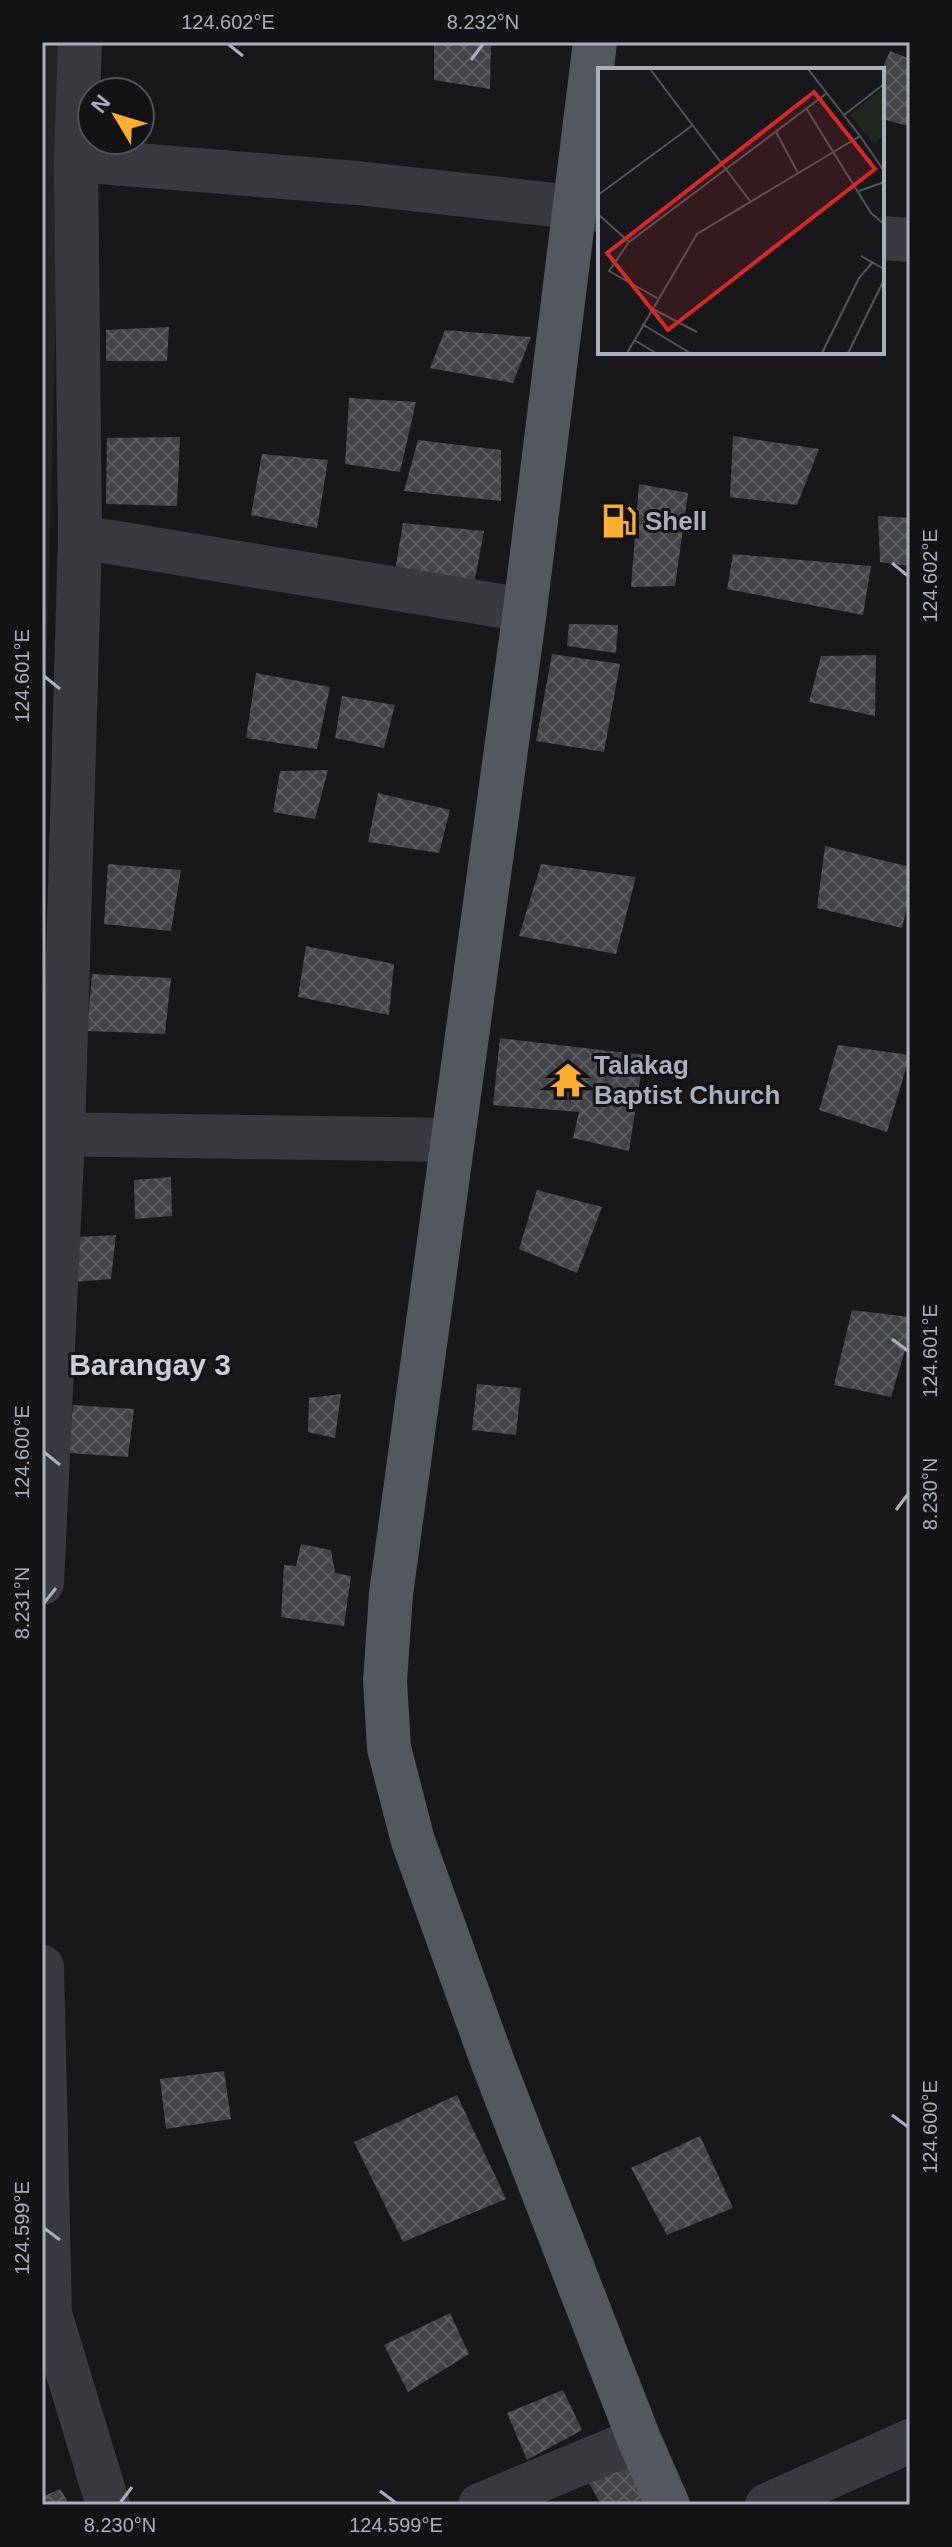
<svg xmlns="http://www.w3.org/2000/svg" width="952" height="2547" font-family="Arial,sans-serif">
	<defs>
		<pattern id="building-cross-hatch" width="8" height="8" patternUnits="userSpaceOnUse" patternTransform="scale(2)"><rect width="8" height="8" fill="#424347"/><path d="M0 0l8 8M0 8l8-8" fill="none" stroke="#5b5c60"/></pattern>
	</defs>
	<rect width="100%" height="100%" fill="#18181a"/>
	<path fill="#242427" d="M42,42H63L42,836Z"/>
	<path fill="url(#building-cross-hatch)" d="M434,42H491L490,89L434,80Z
		M890,51L910,59V121L908,126L882,119V69Z
		M169,327L167,361H106V330Z
		M445,330L531,337L513,383L430,368Z
		M349,398L416,402L400,472L345,464Z
		M733,436L819,449L797,505L730,497Z
		M180,437L177,506L106,504L107,438Z
		M418,440L501,450V501L404,491Z
		M262,454L328,460L317,528L251,515Z
		M639,484L688,493L675,586L631,587Z
		M878,516L910,518V566L880,562Z
		M403,523L484,531L472,595L394,577Z
		M733,554L871,566L863,615L727,589Z
		M569,624L618,625L616,653L567,646Z
		M552,654L620,664L604,752L536,741Z
		M876,655L875,716L809,702L821,656Z
		M256,673L330,687L317,749L246,738Z
		M342,696L395,705L384,748L335,738Z
		M328,770L315,819L273,812L280,771Z
		M378,793L450,810L439,853L368,842Z
		M825,846L910,867V895L902,928L817,908Z
		M108,864L181,870L171,931L104,924Z
		M541,864L636,877L616,954L519,936Z
		M306,946L394,964L389,1015L298,997Z
		M92,974L171,978L165,1034L87,1031Z
		M500,1038L644,1055L629,1151L573,1138L579,1112L493,1105Z
		M838,1045L910,1055L887,1132L819,1110Z
		M171,1177L172,1216L135,1219L134,1180Z
		M537,1190L602,1207L577,1273L519,1249Z
		M116,1235L111,1279L75,1282L78,1237Z
		M852,1310L910,1317V1334L891,1397L834,1385Z
		M477,1384L521,1388L516,1435L472,1430Z
		M341,1394L335,1438L308,1432L309,1398Z
		M73,1405L134,1409L128,1457L68,1453Z
		M301,1544L331,1550L335,1573L351,1576L344,1626L281,1617L284,1565L296,1566Z
		M224,2071L231,2119L166,2129L160,2079Z
		M457,2095L506,2199L403,2242L354,2142Z
		M700,2136L733,2208L667,2235L631,2168Z
		M450,2313L469,2354L408,2392L384,2345Z
		M563,2390L582,2430L527,2460L507,2413Z
		M631,2458L645,2505H601L589,2483Z
		M60,2489L70,2505H42V2497Z"/>
	<g fill="none" stroke-linecap="round" stroke-linejoin="round">
		<path stroke="#393a40" stroke-width="44" d="M76,160L357,183L600,210
			M882,238L910,240
			M80,537L525,610
			M42,1134L453,1140
			M42,1583L63,1134L80,537L76,160L80,42
			M42,1967L50,2314L108,2505
			M480,2505L639,2439
			M767,2505L910,2441"/>
		<path stroke="#55575f" stroke-width="44" d="M595,42L525,610L391,1594L385,1681L389,1748L413,1841L493,2063L639,2439L668,2505"/>
	</g>
	<path fill="none" stroke="#aab0bb" stroke-width="3" d="M228,44L243,56M471,60L483,44M892,563L908,576M44,676L60,689M892,1339L908,1351M44,1452L60,1465M896,1510L908,1494M44,1603L56,1588M892,2115L908,2127M44,2228L60,2240M380,2491L396,2503M120,2503L132,2487"/>
	<defs>
		<g id="fuel-bare" transform="scale(2.76)"><path d="M-5.5-6h7V0h2V4h1.3V-2.5L3-4.5l.8-.8L6-3V5H2.5V1h-1V6h-7ZM-4.2-4.7v3.2H.2V-4.7Z" fill="#fbae2f" stroke="#131315" stroke-width="2.5" paint-order="stroke"/></g>
		<g id="temple-bare" transform="scale(2.76)"><path d="M0-6L5-2H3V0L6.5 2.5H4V6H1.5V3h-3V6H-4V2.5H-6.5L-3 0V-2H-5Z" fill="#fbae2f" stroke="#131315" stroke-width="2.5" paint-order="stroke"/></g>
	</defs>
	<g fill-rule="evenodd">
		<use href="#fuel-bare" x="619" y="521"/>
		<use href="#temple-bare" x="568" y="1080"/>
	</g>
	<g text-anchor="middle" dominant-baseline="central" stroke-width="6" stroke-linejoin="round" paint-order="stroke">
		<g font-size="26" font-weight="bold" fill="#aab0bb" stroke="#131315" text-anchor="start">
			<text x="645" y="521">Shell</text>
			<text x="594" y="1065">Talakag<tspan x="594" dy="30">Baptist Church</tspan></text>
		</g>
		<g font-size="30" font-weight="bold" fill="#cbced6" stroke="#131315">
			<text x="150" y="1364">Barangay 3</text>
		</g>
	</g>
	<g transform="translate(598 68)">
		<rect width="286" height="286" fill="#18181a"/>
		<path d="M286,19V68L276,76L252,47Z" fill="#1e261e"/>
		<path fill="none" stroke="#52555a" stroke-width="2" d="M52,1L152,133M208,40L273,145L286,156M246,47L286,16M178,64L200,105M262,68L286,103M261,123L286,114M0,127L95,57M0,146L31,174M263,188L286,201M59,230L11,203L31,174L229,25M53,240L99,264M44,256L92,285M36,272L58,285M29,285L99,166L262,68L210,1M224,285L261,210L274,195M250,285L286,212"/>
		<path fill="#d62828" fill-opacity="0.15" stroke="#d62828" stroke-width="4" d="M216,24L277,101L70,262L9,185Z"/>
		<rect width="286" height="286" fill="none" stroke="#aab0bb" stroke-width="4"/>
	</g>
	<rect width="952" height="2547" fill="none" stroke="#131315" stroke-width="88"/>
	<g transform="translate(116 116) rotate(308)"><circle r="38" fill="#131315" stroke="#4f5257" stroke-width="2"/>
	<path d="M0-6L14 30L0 20L-14 30Z" fill="#fbae2f"/>
	<text y="-12" font-size="22" font-weight="bold" text-anchor="middle" fill="#aab0bb">N</text>
	</g>
	<rect x="44" y="44" width="864" height="2459" fill="none" stroke="#aab0bb" stroke-width="3"/>
	<g font-size="20" text-anchor="middle" fill="#aab0bb">
		<text x="228" y="29">124.602°E</text>
		<text x="483" y="29">8.232°N</text>
		<text transform="translate(930 576) rotate(-90)" y="7">124.602°E</text>
		<text transform="translate(22 676) rotate(-90)" y="7">124.601°E</text>
		<text transform="translate(930 1351) rotate(-90)" y="7">124.601°E</text>
		<text transform="translate(22 1452) rotate(-90)" y="7">124.600°E</text>
		<text transform="translate(930 1494) rotate(-90)" y="7">8.230°N</text>
		<text transform="translate(22 1603) rotate(-90)" y="7">8.231°N</text>
		<text transform="translate(930 2127) rotate(-90)" y="7">124.600°E</text>
		<text transform="translate(22 2228) rotate(-90)" y="7">124.599°E</text>
		<text x="120" y="2532">8.230°N</text>
		<text x="396" y="2532">124.599°E</text>
	</g>
</svg>
